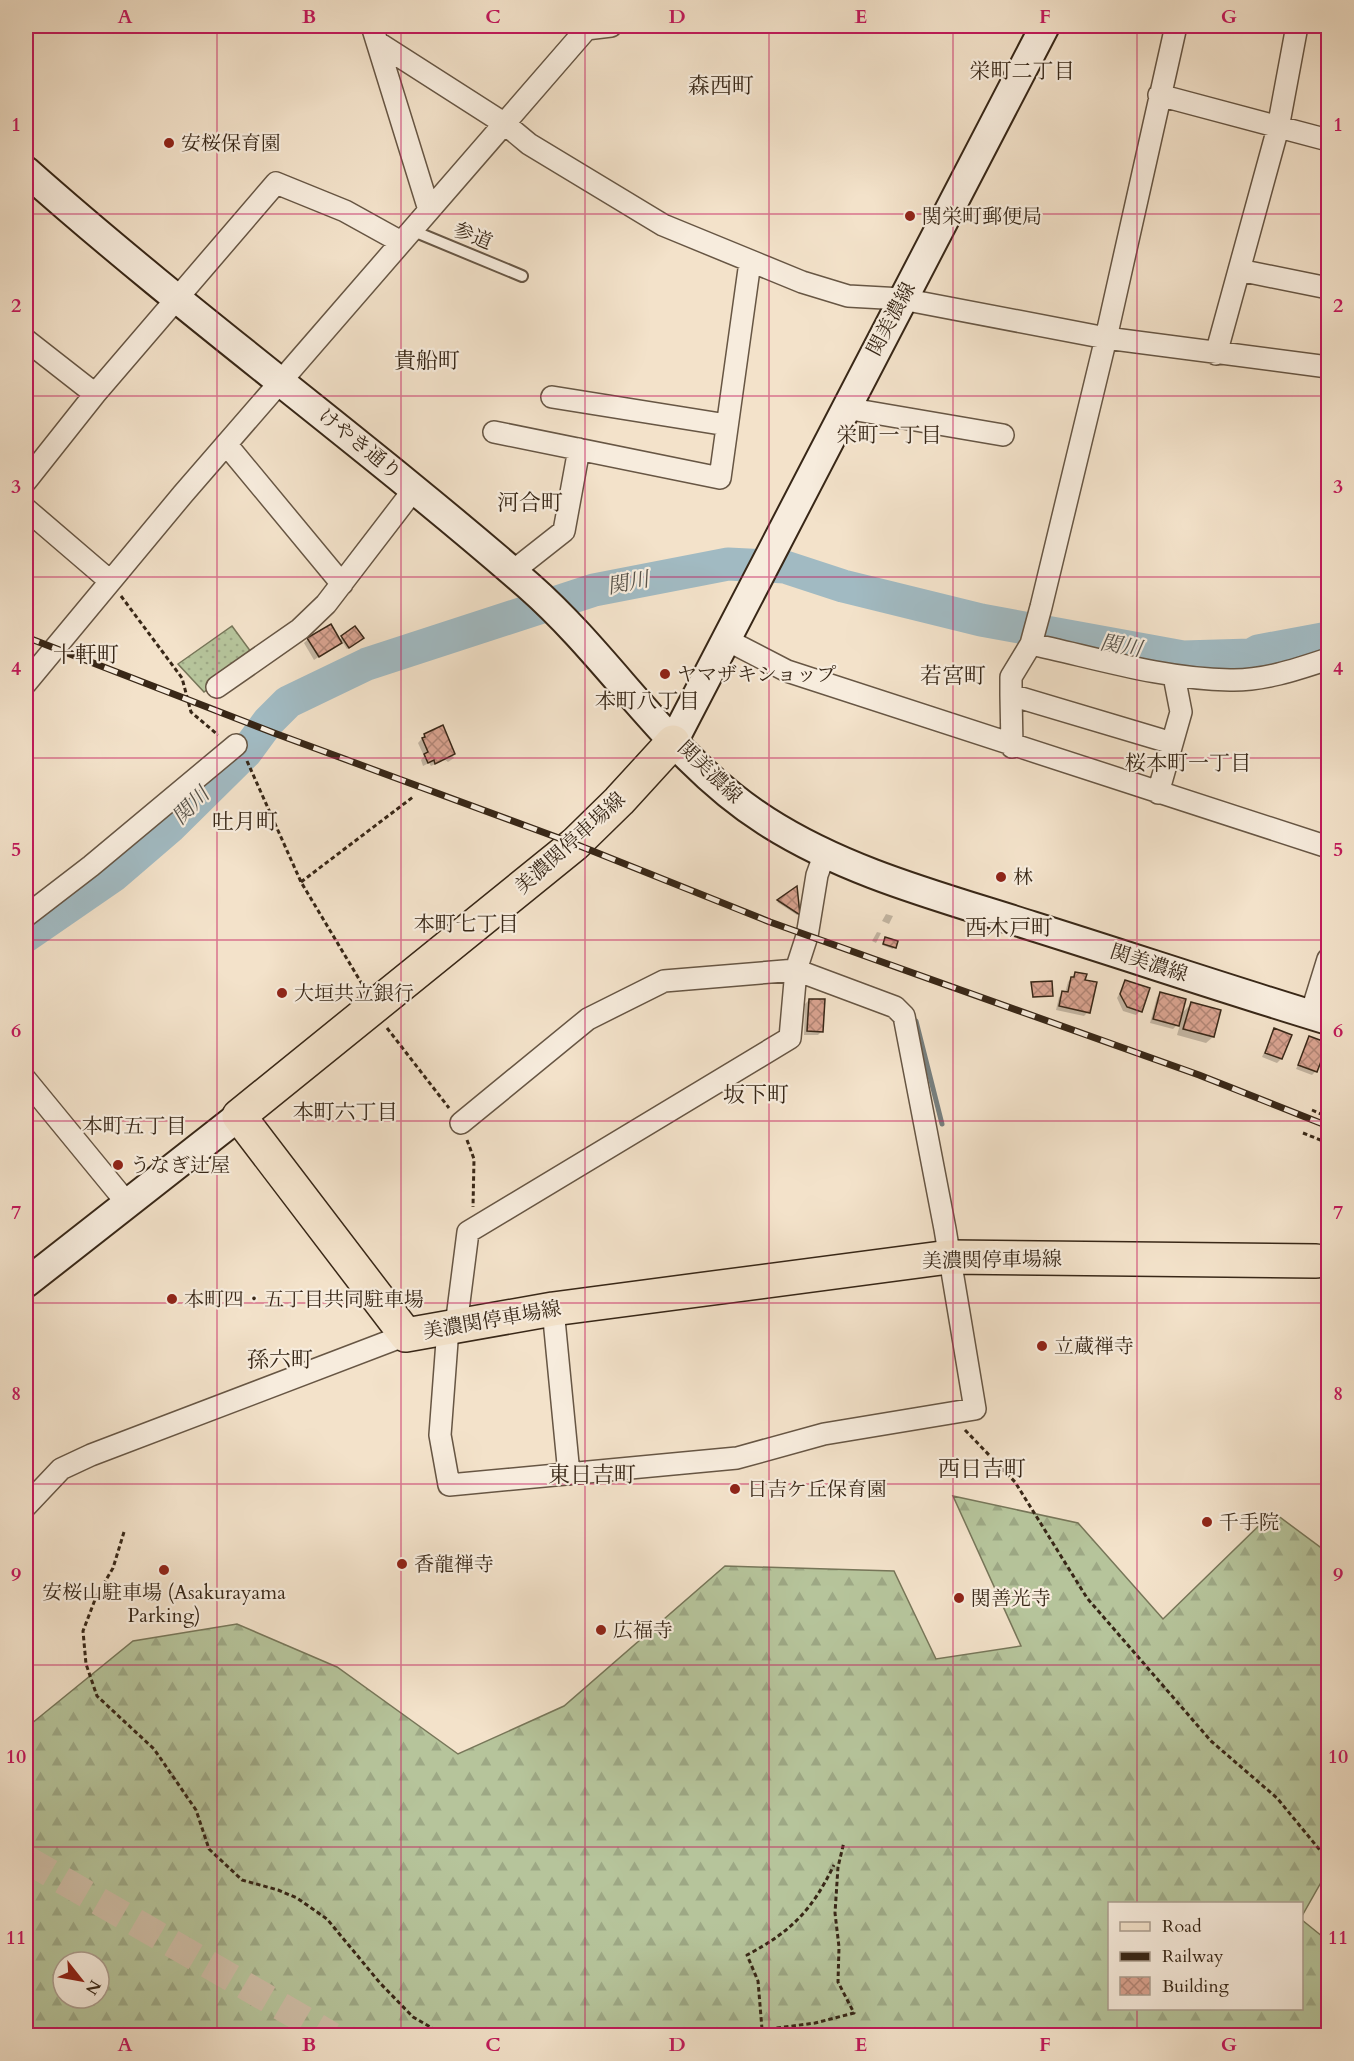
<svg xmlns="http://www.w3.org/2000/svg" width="1354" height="2061" font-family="Cardo,'Noto Serif JP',serif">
	<defs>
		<pattern id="grass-dots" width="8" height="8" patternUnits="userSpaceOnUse" patternTransform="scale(1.5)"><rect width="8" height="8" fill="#b6c49b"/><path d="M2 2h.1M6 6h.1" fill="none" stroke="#9da885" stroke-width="1.8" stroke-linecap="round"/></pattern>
		<pattern id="forest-firs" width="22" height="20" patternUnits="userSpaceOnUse" patternTransform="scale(1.5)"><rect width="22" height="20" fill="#b6c49b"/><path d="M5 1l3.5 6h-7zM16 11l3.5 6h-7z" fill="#9da885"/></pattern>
		<pattern id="building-cross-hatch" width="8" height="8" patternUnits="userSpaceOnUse" patternTransform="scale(1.5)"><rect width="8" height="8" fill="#d9a390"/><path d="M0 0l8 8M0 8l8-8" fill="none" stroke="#b18575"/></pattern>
	</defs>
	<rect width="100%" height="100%" fill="#f3e2ca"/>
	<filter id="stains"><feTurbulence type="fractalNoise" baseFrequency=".00333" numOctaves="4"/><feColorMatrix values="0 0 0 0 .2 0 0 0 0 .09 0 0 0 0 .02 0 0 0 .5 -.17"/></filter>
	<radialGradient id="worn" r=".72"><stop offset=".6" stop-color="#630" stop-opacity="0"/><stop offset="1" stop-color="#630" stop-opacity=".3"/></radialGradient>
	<path fill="url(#grass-dots)" stroke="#777659" stroke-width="1.5" d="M232,626L254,656L204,692L178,664Z"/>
	<path fill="url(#forest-firs)" stroke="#777659" stroke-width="1.5" fill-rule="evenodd" d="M953,1496L1078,1523L1163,1619L1273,1512L1328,1553V1637H1325L1328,1642V1870L1302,1916V1904H1110V2008H1302V1920L1328,1941V2035H26V1728L133,1641L237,1624L337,1667L458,1754L564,1706L725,1566L894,1571L936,1659L1021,1646ZM63,1962H99V1998H63Z"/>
	<path fill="#0003" d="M355,628L360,640L347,649L342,641L314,660L304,643L308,639L339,640Z
		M425,735L452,755L454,758L448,762L444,759L446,763L444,760L431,766L429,763L423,766L421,760L424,756L418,743Z
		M795,888L798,914L797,915L777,902Z
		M886,914L893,916L889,924L882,921Z
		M877,932L881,933L876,943L872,941Z
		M886,938L894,947L893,949L882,945Z
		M1076,973L1084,981L1088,1012L1084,1016L1056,1010L1059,997L1065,993L1068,982Z
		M1126,981L1140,1011L1136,1015L1123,1011L1117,998Z
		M1032,984L1052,995L1032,998Z
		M1161,993L1181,1014L1191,1004L1213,1037L1206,1043L1177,1035L1181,1021L1173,1029L1150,1023L1157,997Z
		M809,1000L822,1031L818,1035H804L805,1004Z
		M1274,1030L1281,1059L1277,1063L1262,1057Z
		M1310,1038L1316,1071L1312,1075L1296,1069Z"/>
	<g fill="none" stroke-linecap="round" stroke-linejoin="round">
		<path stroke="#777f7e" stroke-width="5" d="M916,1021L942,1124"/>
		<path stroke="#a1bac2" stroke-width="33" d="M26,936L113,876L170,827L246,752L268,722L288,702L367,664L594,590L728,564L785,567L843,586L981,620L1183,657L1251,655L1258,651L1328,638"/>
	</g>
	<path fill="url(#building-cross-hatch)" stroke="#382717" stroke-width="1.5" d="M331,624L342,643L319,657L307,638Z
		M355,626L364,638L349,648L341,636Z
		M443,725L455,754L435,764L434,760L428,763L424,754L428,752L422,738L425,737L424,734Z
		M797,886L800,915L777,900Z
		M885,937L898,941L896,948L883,944Z
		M1075,972L1087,974L1085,980L1097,982L1090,1013L1059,1006L1062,991L1068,992L1071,977H1074Z
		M1125,980L1150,988L1142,1012L1127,1007L1120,994Z
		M1052,981L1053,996L1033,997L1031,982Z
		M1160,992L1186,999L1179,1026L1153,1019Z
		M809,999H825L823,1032L807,1031Z
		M1191,1002L1221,1010L1214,1037L1183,1029Z
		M1274,1028L1292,1035L1282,1059L1265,1053Z
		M1309,1036L1328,1043L1317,1072L1298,1065Z"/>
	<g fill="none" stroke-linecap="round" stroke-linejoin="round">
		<path stroke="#cebda6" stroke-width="28" stroke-dasharray="28 14" stroke-linecap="butt" d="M26,1859L332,2036"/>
		<g stroke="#675644" stroke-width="14">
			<path id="lane" d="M411,230L522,276"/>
		</g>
		<g stroke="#675644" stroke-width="24">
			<path id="street" d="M372,26L429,210
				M586,29L611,26
				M377,42L505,124L529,144L663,225L802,282L848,296L902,299L1106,338L1328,367
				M1159,95L1328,140
				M1239,270L1328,288
				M26,340L95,394
				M1216,354L1278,128L1297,26
				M552,397L727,425
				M845,408L1003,435
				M494,432L720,478L750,262
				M226,444L342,584
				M26,481L95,394L276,183L345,211L401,242
				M26,509L110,581
				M512,572L564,531L579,449
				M727,640L787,671L1328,847
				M1031,644C1096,658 1163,679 1230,680C1263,681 1298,669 1328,659
				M26,683L183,494L589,26
				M217,687L300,629L326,604L415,488
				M1011,695V677L1031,644L1041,607L1106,338L1176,26
				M1012,747L1011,695L1172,743
				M1158,793L1181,712L1174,676
				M26,916L91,866L236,745
				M1311,1014L1328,959
				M26,1080L127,1203
				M553,1309L569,1474
				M456,1326L468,1232L790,1038L796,970L807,936L817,875L825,853
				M448,1328L440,1435L449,1485L737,1458L824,1434L975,1409L945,1229L904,1016L895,1007L796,970L664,981L588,1019L461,1123
				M26,1506L61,1469L91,1455L406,1335"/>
		</g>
		<g stroke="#382717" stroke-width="32">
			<path id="secondary" d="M26,171C188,315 365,443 529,586C613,660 670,760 766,821C847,873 942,897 1032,926C1131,957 1229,990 1328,1020
				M673,742L1045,26
				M26,1283L239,1116"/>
		</g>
		<g stroke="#382717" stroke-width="36">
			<path id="primary" d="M673,742L619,801L575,844L239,1116L406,1335L553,1309L949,1257L1316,1261"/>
		</g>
		<path stroke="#382717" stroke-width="3" stroke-dasharray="4.5 3" stroke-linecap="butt" d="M121,596L182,678L191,712L218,735
			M247,761L301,882L362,984
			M301,882L413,797
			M387,1028L449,1108
			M1312,1110L1328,1117
			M1303,1133L1328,1143
			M467,1140L474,1159L473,1207
			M965,1430L1015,1482L1087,1598L1211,1741L1277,1798L1328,1860
			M124,1532L113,1568L96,1597L83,1631L86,1664L97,1696L154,1749L196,1810L209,1849L225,1864L242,1880L278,1890L297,1898L327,1919L380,1983L413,2017L446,2036
			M762,2029L758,1981L747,1955C792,1931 812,1910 834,1865
			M757,2036L762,2030L815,2023L854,2013L838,1982L839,1947L835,1913L838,1867L844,1842"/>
		<use href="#lane" stroke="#f7ecdd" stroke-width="10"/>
		<use href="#street" stroke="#f7ecdd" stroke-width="21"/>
		<use href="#secondary" stroke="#f7ecdd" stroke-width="28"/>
		<use href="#primary" stroke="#f3e2ca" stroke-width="33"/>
		<g stroke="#382717" stroke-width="7">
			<path id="rail" d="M26,637L274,733L575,844L770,922L1199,1075L1328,1126"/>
		</g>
		<use href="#rail" stroke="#f7ecdd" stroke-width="4.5" stroke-dasharray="14" stroke-linecap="butt"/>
	</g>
	<path fill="none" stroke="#c2185b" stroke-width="1.5" stroke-opacity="0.55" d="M217,26V2036M401,26V2036M585,26V2036M769,26V2036M953,26V2036M1137,26V1904M26,214H1328M26,396H1328M26,577H1328M26,758H1328M26,940H1328M26,1121H1328M26,1303H1328M26,1484H1328M26,1665H1328M26,1847H1328M1137,2008V2036"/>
	<g fill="#8f2418" stroke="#f7ecdd" stroke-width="2">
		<circle cx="169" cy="143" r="6"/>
		<circle cx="910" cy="216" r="6"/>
		<circle cx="665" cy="674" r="6"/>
		<circle cx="1001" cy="877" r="6"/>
		<circle cx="282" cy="993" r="6"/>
		<circle cx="118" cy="1165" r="6"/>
		<circle cx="172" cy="1299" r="6"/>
		<circle cx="1042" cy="1346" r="6"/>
		<circle cx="735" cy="1489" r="6"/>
		<circle cx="1207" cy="1522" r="6"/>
		<circle cx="402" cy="1564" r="6"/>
		<circle cx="164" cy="1570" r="6"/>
		<circle cx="959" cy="1598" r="6"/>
		<circle cx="601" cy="1630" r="6"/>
	</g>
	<g text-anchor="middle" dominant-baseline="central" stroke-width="4.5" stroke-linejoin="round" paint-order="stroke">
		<g font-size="20" fill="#382717" stroke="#f7ecdd" text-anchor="start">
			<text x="181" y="143">安桜保育園</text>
			<text x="922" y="216">関栄町郵便局</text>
			<text x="677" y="674">ヤマザキショップ</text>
			<text x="1013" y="877">林</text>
			<text x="294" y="993">大垣共立銀行</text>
			<text x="130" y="1165">うなぎ辻屋</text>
			<text x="184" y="1299">本町四・五丁目共同駐車場</text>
			<text x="1054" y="1346">立蔵禅寺</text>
			<text x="747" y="1489">日吉ケ丘保育園</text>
			<text x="1219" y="1522">千手院</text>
			<text x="414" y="1564">香龍禅寺</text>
			<text x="164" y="1592" text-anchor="middle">安桜山駐車場 (Asakurayama<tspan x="164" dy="23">Parking)</tspan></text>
			<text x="971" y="1598">関善光寺</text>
			<text x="613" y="1630">広福寺</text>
		</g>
		<g font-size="20" fill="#382717" stroke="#f7ecdd">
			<text transform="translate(473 236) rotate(22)">参道</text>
			<text transform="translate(891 319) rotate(-62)">関美濃線</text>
			<text transform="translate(360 444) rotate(39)">けやき通り</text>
			<text transform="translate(710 772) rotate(44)">関美濃線</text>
			<text transform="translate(570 843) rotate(-42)">美濃関停車場線</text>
			<text transform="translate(1149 963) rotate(18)">関美濃線</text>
			<text transform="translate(992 1260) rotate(-1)">美濃関停車場線</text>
			<text transform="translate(492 1320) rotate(-10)">美濃関停車場線</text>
		</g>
		<g font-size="21" fill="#382717" stroke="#f7ecdd">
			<text x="1022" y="71">栄町二丁目</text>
			<text x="889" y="435">栄町一丁目</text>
			<text x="647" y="701">本町八丁目</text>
			<text x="1188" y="763">桜本町一丁目</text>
			<text x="466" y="924">本町七丁目</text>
			<text x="345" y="1112">本町六丁目</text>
			<text x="134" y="1126">本町五丁目</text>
		</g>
		<g font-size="21" font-style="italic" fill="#58534a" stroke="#f7ecdd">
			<text transform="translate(628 583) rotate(-11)">関川</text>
			<text transform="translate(1121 646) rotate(10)">関川</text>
			<text transform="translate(191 806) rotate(-45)">関川</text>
		</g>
		<g font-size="22" fill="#382717" stroke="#f7ecdd">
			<text x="721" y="86">森西町</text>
			<text x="427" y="361">貴船町</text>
			<text x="530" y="503">河合町</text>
			<text x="86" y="655">十軒町</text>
			<text x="953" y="676">若宮町</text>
			<text x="245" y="822">吐月町</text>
			<text x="1009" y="928">西木戸町</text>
			<text x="756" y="1095">坂下町</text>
			<text x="280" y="1360">孫六町</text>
			<text x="982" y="1469">西日吉町</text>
			<text x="592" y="1475">東日吉町</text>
		</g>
	</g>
	<rect width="1354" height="2061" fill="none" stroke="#f3e2ca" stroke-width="66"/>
	<rect x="1108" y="1902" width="195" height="108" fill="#f7ecdd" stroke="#ab9d8e" stroke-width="1.5"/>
	<rect x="1120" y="1922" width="30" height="9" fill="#f3e2ca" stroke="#ab9d8e" stroke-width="1.5"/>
	<text x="1162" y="1932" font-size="18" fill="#382717">Road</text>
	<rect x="1120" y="1952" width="30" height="9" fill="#382717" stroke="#ab9d8e" stroke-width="1.5"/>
	<text x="1162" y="1962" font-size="18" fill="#382717">Railway</text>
	<rect x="1120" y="1977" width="30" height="18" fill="url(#building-cross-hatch)" stroke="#ab9d8e" stroke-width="1.5"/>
	<text x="1162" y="1992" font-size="18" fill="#382717">Building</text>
	<g transform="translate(81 1980) rotate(121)"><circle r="28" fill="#f7ecdd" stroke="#ab9d8e" stroke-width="1.5"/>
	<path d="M0-4.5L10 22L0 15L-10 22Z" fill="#8f2418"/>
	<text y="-9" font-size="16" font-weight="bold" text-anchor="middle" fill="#382717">N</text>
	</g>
	<rect x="33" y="33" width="1288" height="1995" fill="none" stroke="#c2185b" stroke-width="2"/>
	<g font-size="20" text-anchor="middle" font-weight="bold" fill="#c2185b">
		<text x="125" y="23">A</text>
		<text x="309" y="23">B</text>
		<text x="493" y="23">C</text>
		<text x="677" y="23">D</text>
		<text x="861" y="23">E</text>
		<text x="1045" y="23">F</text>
		<text x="1229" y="23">G</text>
		<text x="16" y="131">1</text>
		<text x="1338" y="131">1</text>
		<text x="16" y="312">2</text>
		<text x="1338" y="312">2</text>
		<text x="16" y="493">3</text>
		<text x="1338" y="493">3</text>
		<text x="16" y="675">4</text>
		<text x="1338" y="675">4</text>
		<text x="16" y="856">5</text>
		<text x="1338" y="856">5</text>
		<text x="16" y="1037">6</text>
		<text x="1338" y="1037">6</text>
		<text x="16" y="1219">7</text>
		<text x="1338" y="1219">7</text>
		<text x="16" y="1400">8</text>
		<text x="1338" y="1400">8</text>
		<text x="16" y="1581">9</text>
		<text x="1338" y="1581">9</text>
		<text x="16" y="1763">10</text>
		<text x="1338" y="1763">10</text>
		<text x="16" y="1944">11</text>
		<text x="1338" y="1944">11</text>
		<text x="125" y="2051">A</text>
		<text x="309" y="2051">B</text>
		<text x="493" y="2051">C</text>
		<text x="677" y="2051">D</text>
		<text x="861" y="2051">E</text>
		<text x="1045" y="2051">F</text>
		<text x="1229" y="2051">G</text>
	</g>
	<rect width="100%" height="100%" filter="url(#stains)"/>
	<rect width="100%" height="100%" fill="url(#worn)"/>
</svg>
